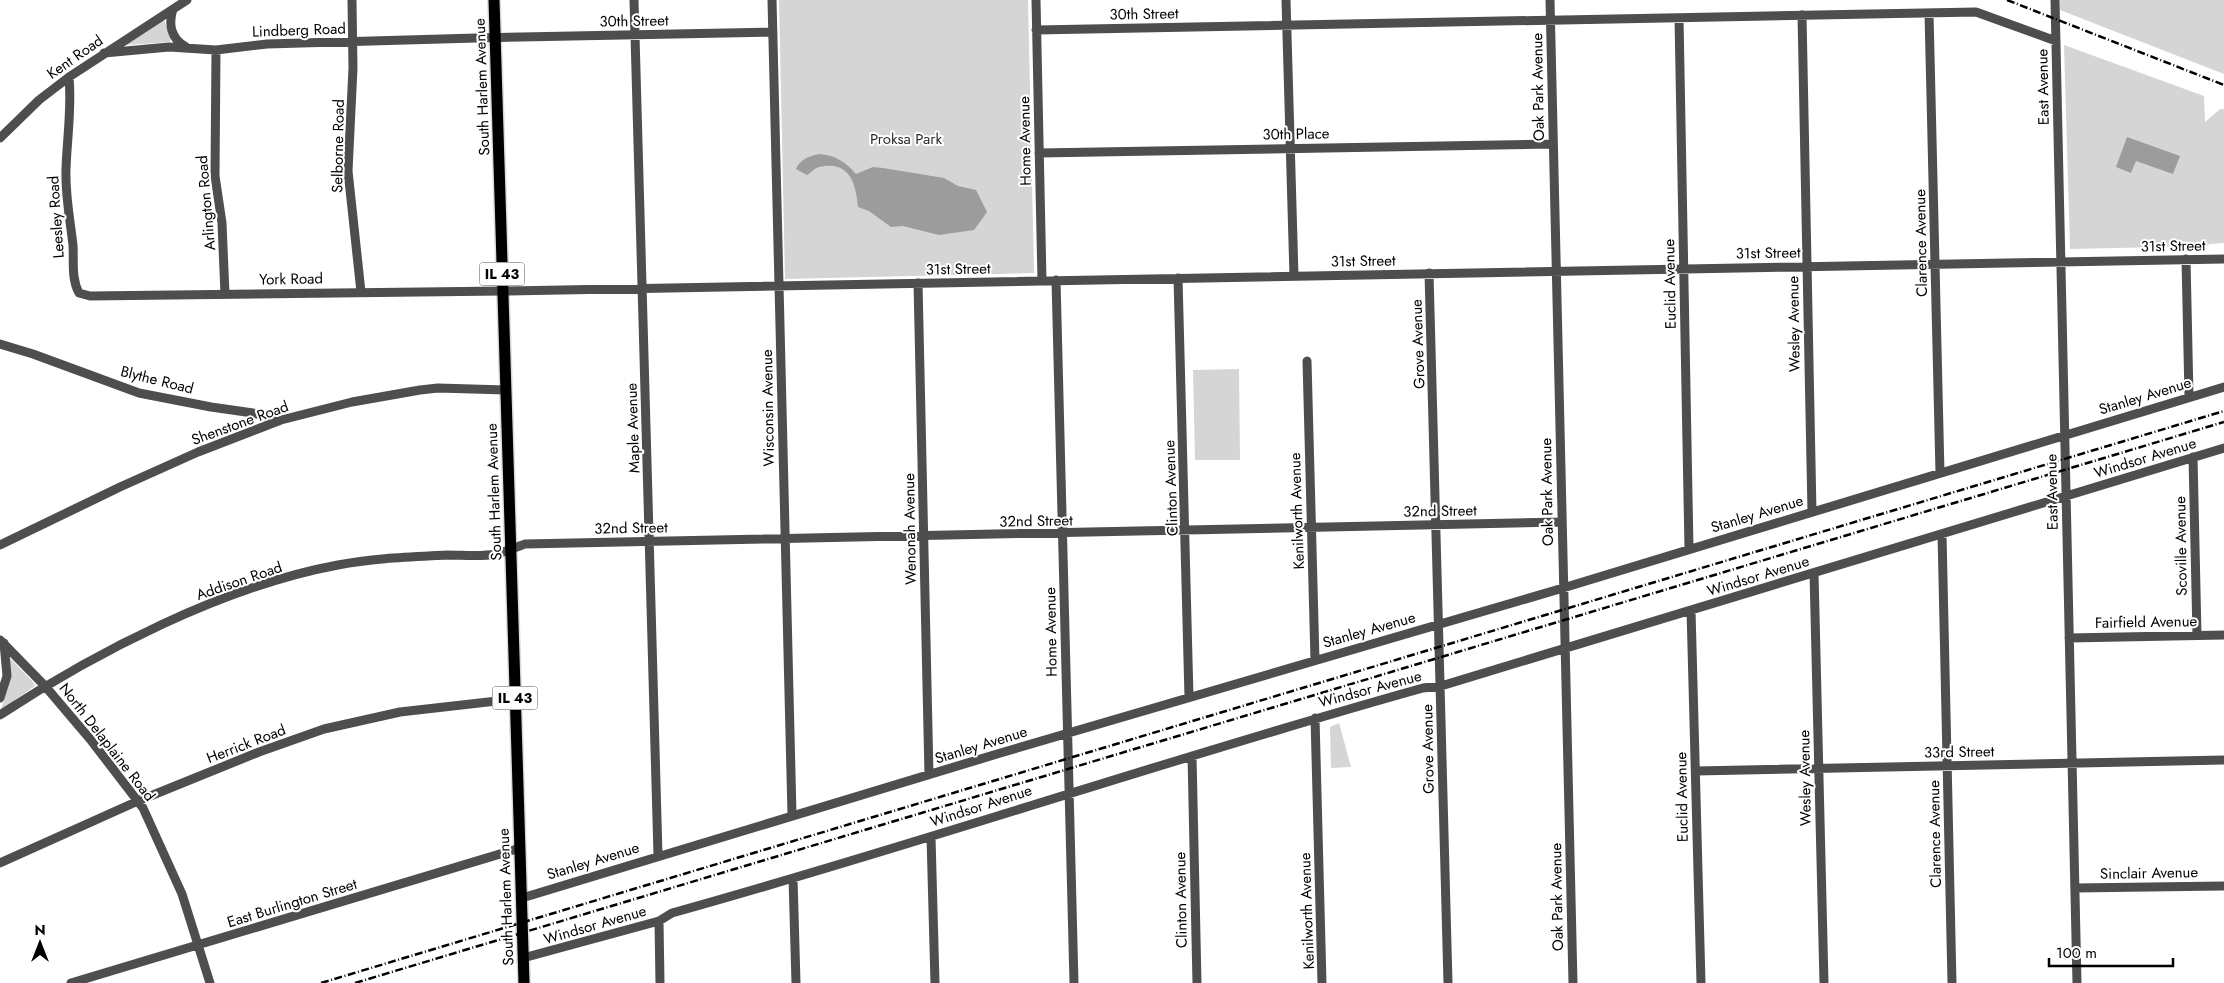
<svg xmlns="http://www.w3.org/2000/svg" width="2224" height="983" font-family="Jost,sans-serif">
	<rect width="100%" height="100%" fill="#fff"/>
	<path fill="#d5d5d5" d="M779,0H1028L1034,273L785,279Z
		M2060,0H2224V74L2060,10Z
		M164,20L171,39L170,42L126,45Z
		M2064,45L2204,96L2205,122L2220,109H2224V243L2209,244L2208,246L2070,249Z
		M1239,369L1240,460H1195L1193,370Z
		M9,659H11L33,682L35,686L1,710L8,686Z
		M1339,723L1351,767L1331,768L1330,727Z"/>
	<path fill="#9c9c9c" d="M2127,137L2180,156L2173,174L2136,161L2131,173L2116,167Z
		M819,154C835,155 846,162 856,174L873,167L883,168L944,178L958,186L976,190L987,212L974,230L939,235L903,226L891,227L869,211L858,207C856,184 850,160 819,167C813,169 812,172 807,175L796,169C800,159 810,156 819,154Z"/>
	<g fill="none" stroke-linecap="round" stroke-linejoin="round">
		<g stroke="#dbdbdb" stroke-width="14">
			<path id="major" d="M494,0L524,983"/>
		</g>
		<path stroke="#4e4e4e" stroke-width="9" d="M352,0L353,68L348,171L361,292
			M634,0L658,855
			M772,0L792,815
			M1036,0L1042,281
			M1286,0L1294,276
			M1550,0L1573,983
			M2055,0L2077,983
			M173,9C168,24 171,39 186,47
			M1929,13L1940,473
			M1802,15L1812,512
			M1679,18L1689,549
			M1036,30L1976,12L2056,41
			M216,50L215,176L222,223L225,294
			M104,53L169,47L216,50L267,44L476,38L773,32
			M69,77C72,108 67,138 66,169C65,195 70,219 73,245C74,261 71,278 79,293L90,296L503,291L2224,259
			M0,138L39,100L69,77L187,0
			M1039,153L1553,144
			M2186,259L2189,397
			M1429,273L1448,983
			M1178,278L1189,697
			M1056,280L1074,983
			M918,283L929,775
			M0,344L33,354L139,393L211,407L253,413L281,420
			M1307,361L1315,660
			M2193,457L2197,635
			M1942,534L1952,983
			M0,545L120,487L198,452L281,420L352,402L420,390L438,388L506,390
			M1814,573L1824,983
			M1691,610L1701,983
			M2069,638L2224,635
			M0,640L45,686L90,739L143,808L182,894L210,983
			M0,698L7,676L4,643
			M0,715C96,652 224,586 338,565C374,558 410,557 447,555C463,555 481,557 496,554C506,552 516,547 525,544L1561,522
			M1315,718L1322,983
			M1192,756L1197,983
			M1696,771L2224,760
			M931,837L935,983
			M0,863L138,801L259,752L324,729L400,712L515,699
			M793,878L796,983
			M2075,888L2224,886
			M522,898L997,754L1563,588L2224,387
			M659,921L660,983
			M523,958L659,921L672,913C924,843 1171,758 1423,688L1441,686L2224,448
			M71,983L520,848"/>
		<use href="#major" stroke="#000" stroke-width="11"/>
		<path stroke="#000" stroke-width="2.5" stroke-dasharray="8 2.5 1 2.5" stroke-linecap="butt" d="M2007,0L2224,85
			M321,983L2224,411
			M355,983L2224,422"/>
	</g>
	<g text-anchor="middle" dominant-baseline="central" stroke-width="4" stroke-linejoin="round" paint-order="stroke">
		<g fill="#fff" stroke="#4c4c4c" stroke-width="1">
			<rect x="479.5" y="262.5" width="45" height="23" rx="4"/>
			<rect x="492.5" y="686.5" width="45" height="23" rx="4"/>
		</g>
		<g font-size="14" font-weight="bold" fill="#000">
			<text x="502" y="274">IL 43</text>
			<text x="515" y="698">IL 43</text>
		</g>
		<g font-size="15" fill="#000" stroke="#fff">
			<text transform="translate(1144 14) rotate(-1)">30th Street</text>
			<text transform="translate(634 21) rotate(-1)">30th Street</text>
			<text transform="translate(299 30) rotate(-2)">Lindberg Road</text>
			<text transform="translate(75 57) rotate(-35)">Kent Road</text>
			<text transform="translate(482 87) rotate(-92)">South Harlem Avenue</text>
			<text transform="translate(1538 87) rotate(-91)">Oak Park Avenue</text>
			<text transform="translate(2043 87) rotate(-91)">East Avenue</text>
			<text transform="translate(1296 134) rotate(-1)">30th Place</text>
			<text transform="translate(1025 141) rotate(-91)">Home Avenue</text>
			<text transform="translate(338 146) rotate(-89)">Selborne Road</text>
			<text transform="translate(206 203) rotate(-95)">Arlington Road</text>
			<text transform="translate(56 217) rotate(-94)">Leesley Road</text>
			<text transform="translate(1921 243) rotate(-91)">Clarence Avenue</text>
			<text transform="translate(2173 246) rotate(-1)">31st Street</text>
			<text transform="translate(1768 253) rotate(-1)">31st Street</text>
			<text transform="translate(1363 261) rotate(-1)">31st Street</text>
			<text transform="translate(958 269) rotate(-1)">31st Street</text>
			<text transform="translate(291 279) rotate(-1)">York Road</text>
			<text transform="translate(1670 284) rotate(-91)">Euclid Avenue</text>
			<text transform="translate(1794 324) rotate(-91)">Wesley Avenue</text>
			<text transform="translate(1418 344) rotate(-92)">Grove Avenue</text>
			<text transform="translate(157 380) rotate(14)">Blythe Road</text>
			<text transform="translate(2145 396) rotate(-17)">Stanley Avenue</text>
			<text transform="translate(768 408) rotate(-91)">Wisconsin Avenue</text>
			<text transform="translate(240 423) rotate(-20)">Shenstone Road</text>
			<text transform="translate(633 428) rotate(-92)">Maple Avenue</text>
			<text transform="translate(2145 458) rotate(-17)">Windsor Avenue</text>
			<text transform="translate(1171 488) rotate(-92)">Clinton Avenue</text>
			<text transform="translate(494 492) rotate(-92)">South Harlem Avenue</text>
			<text transform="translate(1547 492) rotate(-91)">Oak Park Avenue</text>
			<text transform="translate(2052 492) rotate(-91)">East Avenue</text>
			<text transform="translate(1297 511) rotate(-92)">Kenilworth Avenue</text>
			<text transform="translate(1440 511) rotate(-1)">32nd Street</text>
			<text transform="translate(1757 514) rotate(-17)">Stanley Avenue</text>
			<text transform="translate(1036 521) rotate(-1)">32nd Street</text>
			<text transform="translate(631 528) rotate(-1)">32nd Street</text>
			<text transform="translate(910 529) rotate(-91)">Wenonah Avenue</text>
			<text transform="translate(2181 546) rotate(-91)">Scoville Avenue</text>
			<text transform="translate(1758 576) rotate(-17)">Windsor Avenue</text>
			<text transform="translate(239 581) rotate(-19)">Addison Road</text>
			<text transform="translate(2146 622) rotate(-1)">Fairfield Avenue</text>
			<text transform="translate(1369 630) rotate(-16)">Stanley Avenue</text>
			<text transform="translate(1051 632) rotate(-91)">Home Avenue</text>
			<text transform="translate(1370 689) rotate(-15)">Windsor Avenue</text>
			<text transform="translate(107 742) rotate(52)">North Delaplaine Road</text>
			<text transform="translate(246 744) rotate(-21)">Herrick Road</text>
			<text transform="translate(981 745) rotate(-17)">Stanley Avenue</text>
			<text transform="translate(1428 749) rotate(-91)">Grove Avenue</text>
			<text transform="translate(1959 752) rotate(-1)">33rd Street</text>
			<text transform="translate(1805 778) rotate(-91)">Wesley Avenue</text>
			<text transform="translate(1682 797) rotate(-91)">Euclid Avenue</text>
			<text transform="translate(981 806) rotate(-18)">Windsor Avenue</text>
			<text transform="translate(1935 834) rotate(-91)">Clarence Avenue</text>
			<text transform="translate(593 861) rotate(-17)">Stanley Avenue</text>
			<text transform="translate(2149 873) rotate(-1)">Sinclair Avenue</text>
			<text transform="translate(506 897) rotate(-92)">South Harlem Avenue</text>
			<text transform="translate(1557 897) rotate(-91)">Oak Park Avenue</text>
			<text transform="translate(1181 900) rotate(-91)">Clinton Avenue</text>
			<text transform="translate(292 903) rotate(-17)">East Burlington Street</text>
			<text transform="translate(1307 911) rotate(-92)">Kenilworth Avenue</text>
			<text transform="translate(595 925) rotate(-16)">Windsor Avenue</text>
		</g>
		<g font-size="15" fill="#2c2c2c" stroke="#fff">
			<text x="906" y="139">Proksa Park</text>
		</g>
	</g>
	<g transform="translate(40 943)" stroke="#ffffff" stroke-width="4" paint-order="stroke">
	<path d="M0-4L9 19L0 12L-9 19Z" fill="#000000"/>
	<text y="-8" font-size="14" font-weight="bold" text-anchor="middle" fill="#000000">N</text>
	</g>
	<path d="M2049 958v8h124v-8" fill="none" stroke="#000000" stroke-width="2.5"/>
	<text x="2056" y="958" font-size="15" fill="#000000" stroke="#ffffff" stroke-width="4" paint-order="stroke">100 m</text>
</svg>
